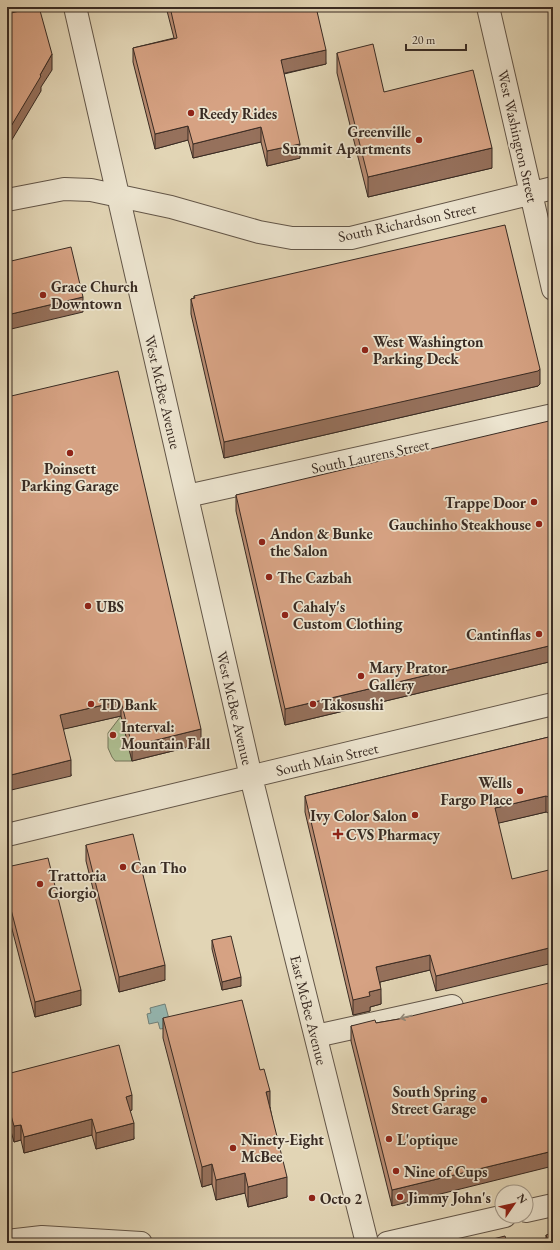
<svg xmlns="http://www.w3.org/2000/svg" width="560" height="1250" font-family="'EB Garamond',serif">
	<rect width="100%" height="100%" fill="#e2d5b5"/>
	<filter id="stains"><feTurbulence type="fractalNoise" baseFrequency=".005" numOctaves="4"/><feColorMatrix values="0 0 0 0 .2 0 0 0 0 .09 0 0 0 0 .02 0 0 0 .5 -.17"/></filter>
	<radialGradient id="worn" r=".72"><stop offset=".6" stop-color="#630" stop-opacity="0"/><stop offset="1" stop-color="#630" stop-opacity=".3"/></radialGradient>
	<path fill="#aebe91" stroke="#74745a" d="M121,716L132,761H115L112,757L108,748V733Z"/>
	<path fill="#95b8b3" stroke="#708079" d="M165,1004L169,1019L167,1028L160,1029L158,1022L149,1024L147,1014L151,1013L150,1008Z"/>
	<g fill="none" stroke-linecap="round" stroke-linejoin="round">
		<g stroke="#635648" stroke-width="24">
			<path id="minor" d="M75,7L251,777L367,1243
				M488,7L553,289
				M7,200L64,189L91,190L171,207L259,232L292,238H351L553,188
				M187,496L553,415
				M7,835L553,704
				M316,1036L452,1006
				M526,1211L553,1205
				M7,1241L42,1237L141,1243
				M387,1243L505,1216"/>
		</g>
		<use href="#minor" stroke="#ece4cf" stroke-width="22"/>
	</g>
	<path fill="#b88b71" stroke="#392b23" d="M166,7H316L326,64L284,74L300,158L267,166L261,142L193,158L188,140L155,149L133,62V48L174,38Z
		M551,7H553V16Z
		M337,53L384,92L492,168L368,197L337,73Z
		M194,296L540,384L538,386L224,458L191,314V299L194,298Z
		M7,397L201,744L132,761L121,716L63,729L71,776Z
		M553,437V661L285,725L236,511V495Z
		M553,736V815L546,812L498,823L436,991L430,970L380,982L381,1004L370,1007V1011L353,1015L305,812V796Z
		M86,845L165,980L119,992L86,861Z
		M7,867L81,1005L35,1017L7,910Z
		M212,940L241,986L222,990L212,949Z
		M163,1018L270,1107L287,1197L248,1207L245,1193L216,1200L212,1184L202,1187L163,1038Z
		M399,1019L392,1206L351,1041V1026L376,1023Z
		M7,1074L132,1110L130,1111L134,1139L96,1149L92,1135L24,1153L21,1140L14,1142L7,1117Z
		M546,1235L553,1243H546Z"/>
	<path fill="#96715c" stroke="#392b23" d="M326,50V64L281,74V60Z
		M52,54V70L41,87V91L7,148V133Z
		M188,126V140L155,149V134Z
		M261,127V142L193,158V144Z
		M300,144V158L267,166V151Z
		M492,148V168L368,197V177Z
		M83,297V312L7,330V315Z
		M540,369V384L538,386L224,458V442Z
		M553,645V661L285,725V709Z
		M121,701V716L60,730V715Z
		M201,729V744L132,761V746Z
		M71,760V776L7,791V776Z
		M546,796V812L495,824V808Z
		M553,947V963L436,991V976Z
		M430,955V970L376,983V967Z
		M165,965V980L119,992V977Z
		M241,977V986L222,990V982Z
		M381,989V1004L370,1007V1011L353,1015V1000L369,992Z
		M81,990V1005L35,1017V1002Z
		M270,1091V1111L266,1092Z
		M132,1095V1110L126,1112V1097Z
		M92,1119V1135L24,1153V1137Z
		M134,1123V1139L96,1149V1133Z
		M21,1125V1140L14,1142V1126Z
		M553,1151V1166L392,1206V1190Z
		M212,1164V1184L202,1187V1167Z
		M245,1173V1193L216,1200V1180Z
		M287,1177V1197L248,1207V1187Z"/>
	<path fill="#d6a283" stroke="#392b23" d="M36,7H39L52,54L40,75L41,76L7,133V14Z
		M170,7H316L326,50L281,60L300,144L267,151L261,127L193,144L188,126L155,134L133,48L177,38Z
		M373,44L384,92L473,70L492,148L368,177L337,53Z
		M505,225L540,369L538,371L224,442L191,299L195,298L194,296Z
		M71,247L83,297L7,315V262Z
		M118,371L201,729L132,746L121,701L60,715L71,760L7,776V397Z
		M549,421L553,437V645L285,709L236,495Z
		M553,736V799L546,796L495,808L512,879L553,869V947L436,976L430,955L376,967L381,989L369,992L370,996L353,1000L305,796Z
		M133,834L165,965L119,977L86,845Z
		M48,858L81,990L35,1002L7,894V867Z
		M231,936L241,977L222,982L212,940Z
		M553,982V1151L392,1190L351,1026L375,1020L376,1023L399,1019Z
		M242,1000L260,1070L264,1069L270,1091L266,1092L287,1177L248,1187L245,1173L216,1180L212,1164L202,1167L163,1018Z
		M119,1045L132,1095L126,1097L134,1123L96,1133L92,1119L24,1137L21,1125L14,1126L7,1101V1074Z
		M553,1233V1243H549L546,1235Z
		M505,1236L507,1243H477Z"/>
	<defs><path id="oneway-shaft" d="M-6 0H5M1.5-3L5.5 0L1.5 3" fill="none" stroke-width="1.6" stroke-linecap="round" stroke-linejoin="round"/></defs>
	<use stroke="#928879" href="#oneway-shaft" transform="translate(406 1017) rotate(167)"/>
	<g fill="#8f2418" stroke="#ece4cf" stroke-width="1.5">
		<circle cx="191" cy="113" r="4"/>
		<circle cx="419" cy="140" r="4"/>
		<circle cx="43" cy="295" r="4"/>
		<circle cx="365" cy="350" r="4"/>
		<circle cx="70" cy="453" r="4"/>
		<circle cx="534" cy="502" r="4"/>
		<circle cx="539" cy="524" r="4"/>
		<circle cx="262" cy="542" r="4"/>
		<circle cx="269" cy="577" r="4"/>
		<circle cx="88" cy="606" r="4"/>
		<circle cx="285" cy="615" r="4"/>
		<circle cx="539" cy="634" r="4"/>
		<circle cx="361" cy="676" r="4"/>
		<circle cx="91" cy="704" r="4"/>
		<circle cx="313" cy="704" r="4"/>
		<circle cx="113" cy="735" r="4"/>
		<circle cx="520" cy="791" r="4"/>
		<circle cx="415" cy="815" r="4"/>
		<path d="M336 828h4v4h4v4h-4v4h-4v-4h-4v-4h4z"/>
		<circle cx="123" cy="867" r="4"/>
		<circle cx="40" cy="884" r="4"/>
		<circle cx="484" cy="1100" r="4"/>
		<circle cx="389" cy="1139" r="4"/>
		<circle cx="233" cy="1148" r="4"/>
		<circle cx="396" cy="1171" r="4"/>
		<circle cx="400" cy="1197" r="4"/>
		<circle cx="312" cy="1198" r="4"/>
	</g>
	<g text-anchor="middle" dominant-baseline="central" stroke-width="3.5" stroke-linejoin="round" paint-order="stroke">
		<g font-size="15" font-weight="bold" fill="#392b23" stroke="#ece4cf" text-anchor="start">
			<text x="199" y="113">Reedy Rides</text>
			<text x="411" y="131" text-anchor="end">Greenville<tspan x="411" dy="17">Summit Apartments</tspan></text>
			<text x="51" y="286">Grace Church<tspan x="51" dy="17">Downtown</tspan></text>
			<text x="373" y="341">West Washington<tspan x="373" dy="17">Parking Deck</tspan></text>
			<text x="70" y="468" text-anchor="middle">Poinsett<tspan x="70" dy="17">Parking Garage</tspan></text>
			<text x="526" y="502" text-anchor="end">Trappe Door</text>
			<text x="531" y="524" text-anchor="end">Gauchinho Steakhouse</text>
			<text x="270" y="533">Andon &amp; Bunke<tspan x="270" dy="17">the Salon</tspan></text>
			<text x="277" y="577">The Cazbah</text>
			<text x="96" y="606">UBS</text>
			<text x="293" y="606">Cahaly's<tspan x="293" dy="17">Custom Clothing</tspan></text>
			<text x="531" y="634" text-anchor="end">Cantinflas</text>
			<text x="369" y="667">Mary Prator<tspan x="369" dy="17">Gallery</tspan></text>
			<text x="99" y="704">TD Bank</text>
			<text x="321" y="704">Takosushi</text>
			<text x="121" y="726">Interval:<tspan x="121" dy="17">Mountain Fall</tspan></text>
			<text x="512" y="782" text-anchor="end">Wells<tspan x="512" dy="17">Fargo Place</tspan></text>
			<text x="407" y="815" text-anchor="end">Ivy Color Salon</text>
			<text x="346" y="834">CVS Pharmacy</text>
			<text x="131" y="867">Can Tho</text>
			<text x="48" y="875">Trattoria<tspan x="48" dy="17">Giorgio</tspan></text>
			<text x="476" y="1091" text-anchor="end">South Spring<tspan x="476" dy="17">Street Garage</tspan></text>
			<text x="241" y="1139">Ninety-Eight<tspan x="241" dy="17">McBee</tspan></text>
			<text x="397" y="1139">L'optique</text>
			<text x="404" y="1171">Nine of Cups</text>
			<text x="408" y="1197">Jimmy John's</text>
			<text x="320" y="1198">Octo 2</text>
		</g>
		<g font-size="15" fill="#392b23" stroke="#ece4cf">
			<text transform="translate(518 136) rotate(77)">West Washington Street</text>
			<text transform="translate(407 222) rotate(-12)">South Richardson Street</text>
			<text transform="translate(163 392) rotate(77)">West McBee Avenue</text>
			<text transform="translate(370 456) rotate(-12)">South Laurens Street</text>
			<text transform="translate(235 708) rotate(77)">West McBee Avenue</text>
			<text transform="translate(327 759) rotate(-13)">South Main Street</text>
			<text transform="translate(309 1010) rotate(76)">East McBee Avenue</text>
		</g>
	</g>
	<rect width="560" height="1250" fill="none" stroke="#e2d5b5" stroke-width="24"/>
	<rect x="8" y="8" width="544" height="1234" fill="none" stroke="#392b23" stroke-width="2"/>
	<rect x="12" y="12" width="536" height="1226" fill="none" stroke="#392b23"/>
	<g transform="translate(514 1204) rotate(56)"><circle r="19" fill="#ece4cf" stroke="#a49a8a"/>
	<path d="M0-3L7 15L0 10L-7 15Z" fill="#8f2418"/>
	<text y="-6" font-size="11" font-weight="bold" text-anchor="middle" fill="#392b23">N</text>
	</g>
	<path d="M406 44v6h60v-6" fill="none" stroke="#392b23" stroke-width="2"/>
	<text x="412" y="44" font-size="12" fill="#392b23" stroke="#ece4cf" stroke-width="3" paint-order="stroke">20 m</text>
	<rect width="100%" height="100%" filter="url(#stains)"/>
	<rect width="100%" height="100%" fill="url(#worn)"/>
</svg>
